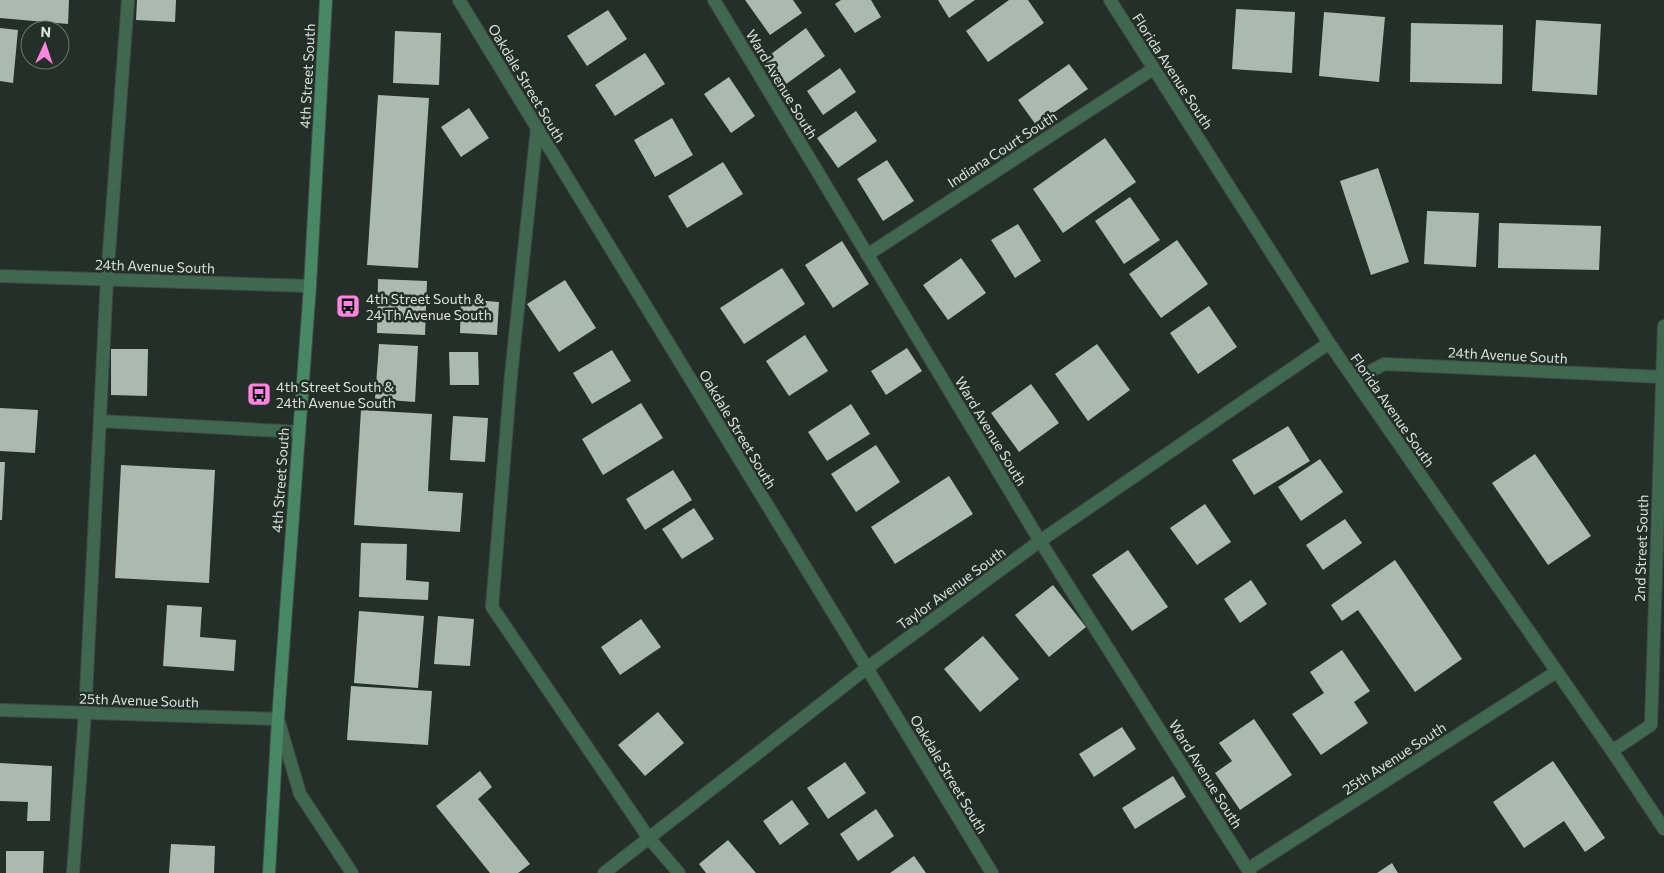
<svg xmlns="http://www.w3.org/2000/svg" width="1664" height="873" font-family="Commissioner,sans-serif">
	<rect width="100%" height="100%" fill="#232f28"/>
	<path fill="#abbab0" d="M0,0H69L68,24L0,18Z
		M137,0H176L175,22L136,20Z
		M745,0H793L802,13L770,35Z
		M841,0H871L881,17L855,33L835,4Z
		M938,0H975L949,18Z
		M1009,0H1028L1044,23L988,62L966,31Z
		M1236,9L1295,12L1292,73L1232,69Z
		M608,10L627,39L587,66L567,36Z
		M1324,12L1385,17L1379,82L1319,76Z
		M1536,20L1601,24L1597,95L1532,91Z
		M1411,23L1503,25L1502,84L1410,82Z
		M0,28L18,30L13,83L0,81Z
		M806,28L825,56L782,87L763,60Z
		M395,31L441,33L439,85L393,83Z
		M645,53L665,84L615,116L595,85Z
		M1069,64L1088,89L1036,125L1018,100Z
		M840,68L856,92L823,115L807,91Z
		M729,77L755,116L731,133L704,94Z
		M378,95L429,98L418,268L367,265Z
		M469,108L489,138L461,157L441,127Z
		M856,111L877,141L838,168L817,138Z
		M672,118L693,155L655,177L634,140Z
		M1105,138L1136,182L1063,233L1033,189Z
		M887,160L914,201L883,221L857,179Z
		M723,162L743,194L687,228L668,196Z
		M1378,168L1409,262L1371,275L1340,181Z
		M1130,197L1160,240L1124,264L1095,221Z
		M1427,211L1479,213L1476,267L1424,264Z
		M1499,223L1601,226L1599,270L1498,268Z
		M1018,224L1041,261L1015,278L991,240Z
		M1177,240L1208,284L1161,318L1129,274Z
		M842,241L869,284L833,308L805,265Z
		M961,258L986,293L948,320L923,285Z
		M782,268L805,304L744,344L720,308Z
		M378,279L427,281L425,335L377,333Z
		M565,280L596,328L559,352L527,304Z
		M461,299L499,302L497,335L460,333Z
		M1209,306L1237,347L1198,374L1170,333Z
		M805,335L828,371L789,396L766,361Z
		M379,344L418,346L415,402L375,399Z
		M1097,344L1130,390L1088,421L1055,374Z
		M907,348L922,371L886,395L871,371Z
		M111,349H148L147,396L111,395Z
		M612,350L631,381L592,404L573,373Z
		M449,352H478L479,385H450Z
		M1031,384L1059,423L1019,452L991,413Z
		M641,403L663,438L603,475L582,439Z
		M851,404L870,434L827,461L808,432Z
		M0,408L38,410L35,453L0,451Z
		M361,410L432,414L428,491L463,493L460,532L354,525Z
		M453,416L488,418L485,462L450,460Z
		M1288,426L1310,461L1254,495L1232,460Z
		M876,445L900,482L856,512L831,474Z
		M1535,454L1591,536L1548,565L1492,483Z
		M1320,459L1343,492L1301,521L1278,487Z
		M0,462H5L2,520H0Z
		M121,465L215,470L209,583L115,578Z
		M673,470L692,500L645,530L626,499Z
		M949,476L973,514L895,564L871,527Z
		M1205,504L1231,542L1197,565L1170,528Z
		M694,508L714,539L682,559L662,529Z
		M1345,519L1362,543L1323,570L1306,545Z
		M361,543L407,544L406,580L429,582L428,600L359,597Z
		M1128,550L1168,607L1132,631L1092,575Z
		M1395,560L1462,659L1415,692L1358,610L1342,621L1331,605Z
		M1251,580L1267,604L1240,623L1224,599Z
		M1053,585L1086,627L1049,657L1015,615Z
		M167,605L202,607L200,637L236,640L234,671L163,666Z
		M359,611L424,616L418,688L354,683Z
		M438,616L474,619L470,666L434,664Z
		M641,619L661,647L620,675L601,647Z
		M983,636L1019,679L980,712L944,669Z
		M1342,650L1370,691L1354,702L1368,723L1321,755L1292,714L1324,693L1310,672Z
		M351,686L432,691L428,745L347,740Z
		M658,712L684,743L645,776L618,745Z
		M1254,719L1292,775L1240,810L1215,773L1232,761L1219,743Z
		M1122,727L1136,749L1094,777L1079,754Z
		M1553,761L1605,838L1585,852L1564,821L1524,848L1493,802Z
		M845,762L866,793L828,819L807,788Z
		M0,763L52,766L50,821H27L28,802L0,801Z
		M480,771L492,787L478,799L530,864L518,873H490L436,806Z
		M1173,776L1186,797L1135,829L1122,808Z
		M792,800L809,824L780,845L763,821Z
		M876,809L894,836L858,861L840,834Z
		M728,840L756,873H706L699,864Z
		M171,844L215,846L214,873H169Z
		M6,851H44L43,873H6Z
		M914,856L926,873H890Z
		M1392,863L1398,873H1377Z"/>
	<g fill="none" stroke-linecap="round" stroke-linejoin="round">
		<g stroke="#404c45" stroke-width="14">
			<path id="lane" d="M537,128L511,375L492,607L648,837L679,873
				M100,421L299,432
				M73,873L85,713L107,279L128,0"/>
		</g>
		<g stroke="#404c45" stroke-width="14">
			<path id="street" d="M459,0L992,873
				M714,0L1040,541L1250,873
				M1110,0L1329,343L1612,751L1664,829
				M867,255L1153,69
				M0,276L310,286
				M1355,380L1384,364L1664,377
				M0,710L278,719L300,794L352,873
				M1612,751L1651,725L1664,326
				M1248,869L1556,672
				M604,873L867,668L1040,541L1329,343"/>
		</g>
		<g stroke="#404c45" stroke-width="14">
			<path id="secondary" d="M269,873L278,719L310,286L326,0"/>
		</g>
		<use href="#lane" stroke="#406750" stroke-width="12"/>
		<use href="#street" stroke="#406750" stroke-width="12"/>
		<use href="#secondary" stroke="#488864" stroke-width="12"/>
	</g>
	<defs>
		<g id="bus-square" transform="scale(1.25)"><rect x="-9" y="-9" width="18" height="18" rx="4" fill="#fe85e0" stroke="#232f28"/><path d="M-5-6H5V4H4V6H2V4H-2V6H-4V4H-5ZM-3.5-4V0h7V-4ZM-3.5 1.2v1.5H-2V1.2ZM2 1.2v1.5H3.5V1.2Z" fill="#111"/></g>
	</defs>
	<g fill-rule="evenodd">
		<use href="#bus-square" x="348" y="306"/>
		<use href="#bus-square" x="259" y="394"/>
	</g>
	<g text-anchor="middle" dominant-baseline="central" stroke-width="5" stroke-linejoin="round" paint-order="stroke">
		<g font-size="14" fill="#dae2dd" stroke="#232f28">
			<text transform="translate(1173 71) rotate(57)">Florida Avenue South</text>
			<text transform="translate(307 76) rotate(-87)">4th Street South</text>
			<text transform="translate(527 83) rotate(59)">Oakdale Street South</text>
			<text transform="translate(782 84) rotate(59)">Ward Avenue South</text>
			<text transform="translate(1002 149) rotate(-33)">Indiana Court South</text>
			<text transform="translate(155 266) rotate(2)">24th Avenue South</text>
			<text transform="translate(1508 355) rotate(3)">24th Avenue South</text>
			<text transform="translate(1393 410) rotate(55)">Florida Avenue South</text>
			<text transform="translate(738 429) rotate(59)">Oakdale Street South</text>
			<text transform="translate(991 431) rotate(59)">Ward Avenue South</text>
			<text transform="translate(280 480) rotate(-86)">4th Street South</text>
			<text transform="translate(1641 548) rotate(-88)">2nd Street South</text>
			<text transform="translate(951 588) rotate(-36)">Taylor Avenue South</text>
			<text transform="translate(139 700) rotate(2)">25th Avenue South</text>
			<text transform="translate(1394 758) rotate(-33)">25th Avenue South</text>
			<text transform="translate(949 774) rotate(59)">Oakdale Street South</text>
			<text transform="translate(1206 774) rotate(58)">Ward Avenue South</text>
		</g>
		<g font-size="14" fill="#dae2dd" stroke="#232f28" text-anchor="start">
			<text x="366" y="298">4th Street South &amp;<tspan x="366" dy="16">24 Th Avenue South</tspan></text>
			<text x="276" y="386">4th Street South &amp;<tspan x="276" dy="16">24th Avenue South</tspan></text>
		</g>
	</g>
	<g transform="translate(45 45) rotate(3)"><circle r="24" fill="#232f28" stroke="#6c7770"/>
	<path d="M0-4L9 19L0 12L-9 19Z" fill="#fe85e0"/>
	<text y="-8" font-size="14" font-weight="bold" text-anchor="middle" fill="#dae2dd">N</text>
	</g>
</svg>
